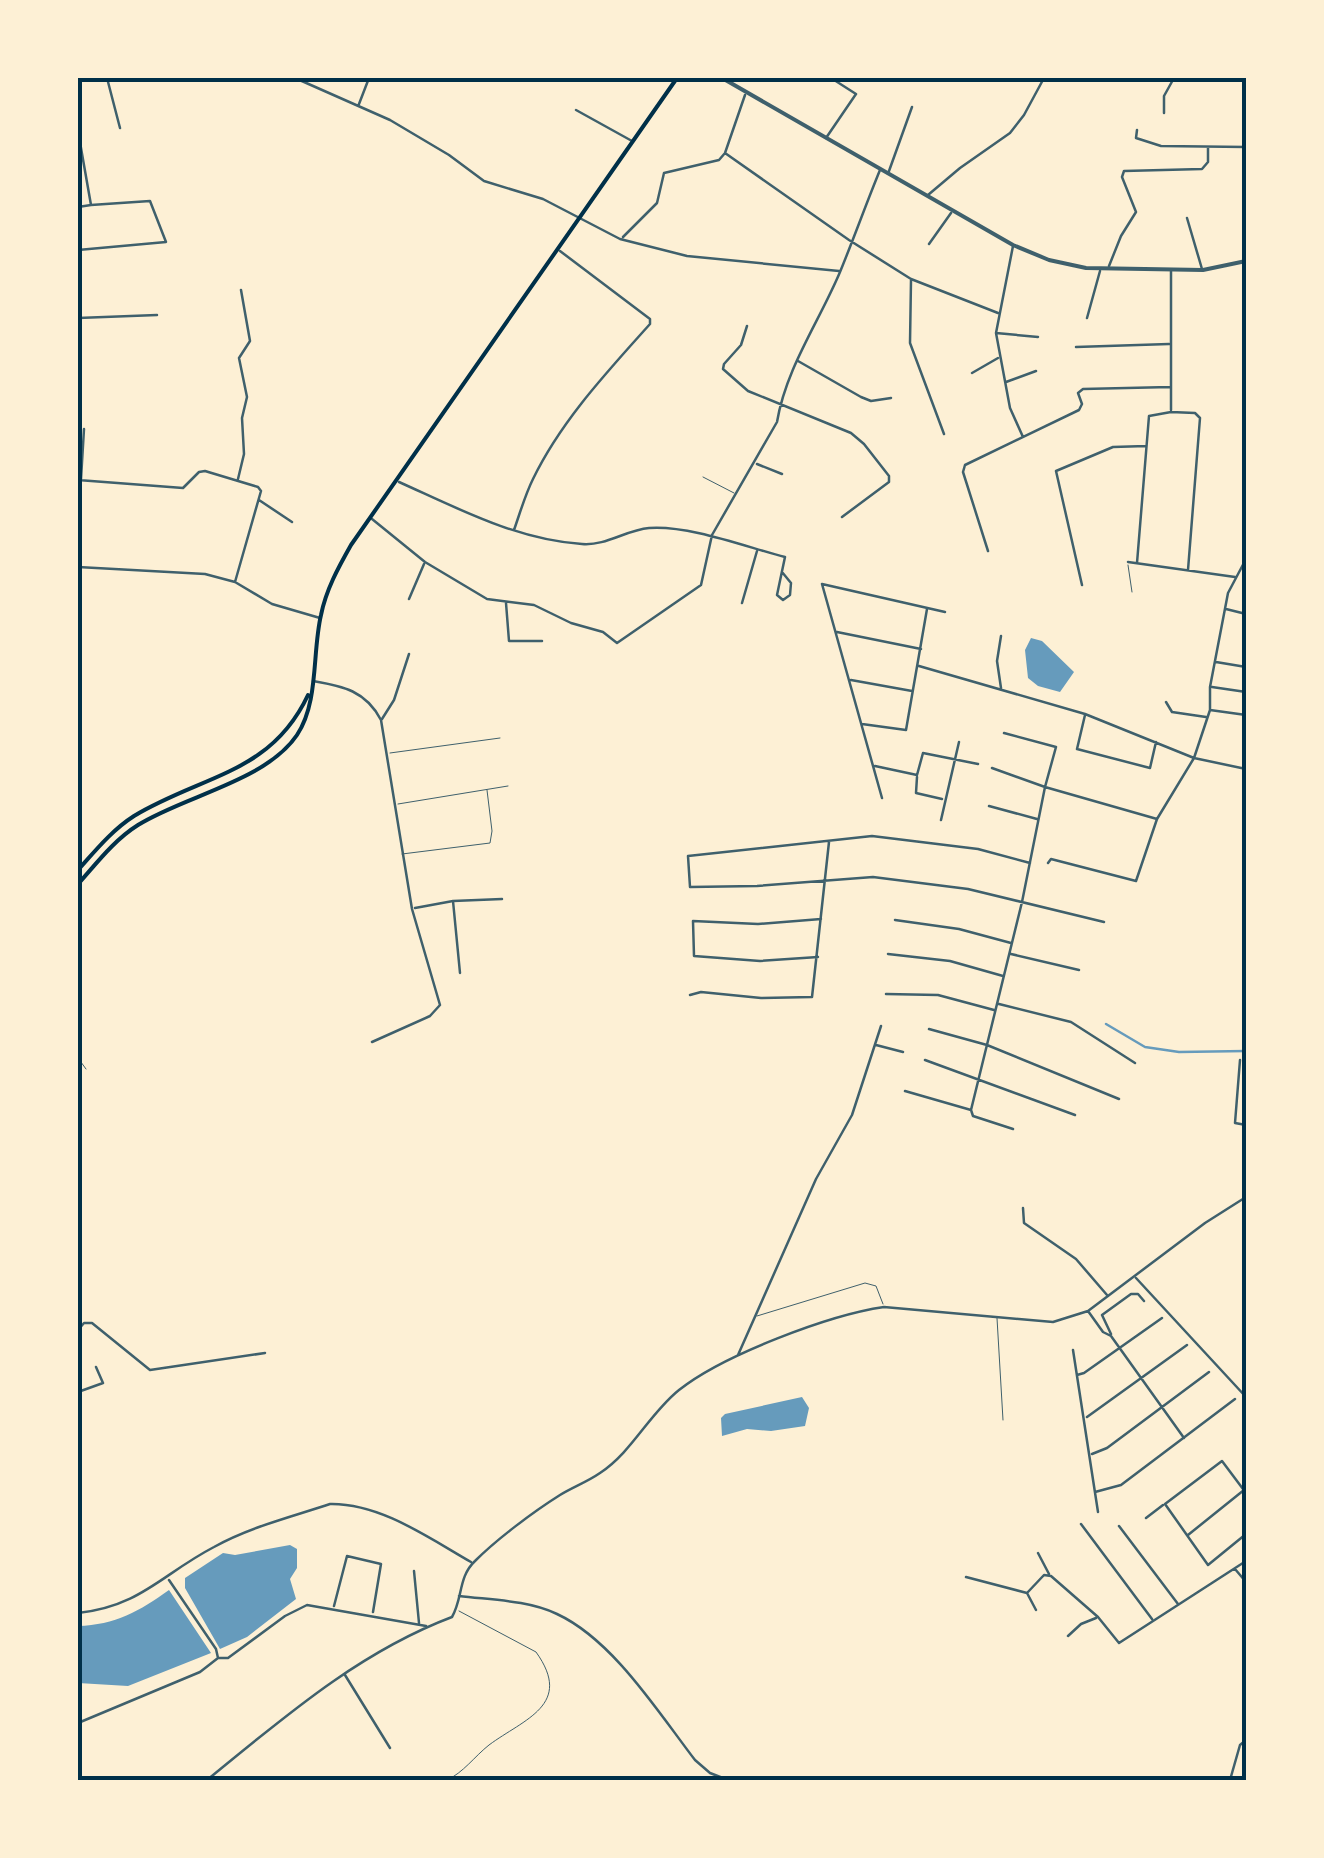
<svg xmlns="http://www.w3.org/2000/svg" width="1324" height="1858" font-family="Lato,sans-serif">
	<rect width="100%" height="100%" fill="#fdf0d5"/>
	<path fill="#669bbc" d="M1031,638L1042,641L1074,672L1060,692L1038,686L1028,678L1025,650Z
		M802,1397L809,1408L805,1426L771,1431L747,1429L722,1436L721,1418L725,1414Z
		M290,1545L297,1549V1568L290,1579L296,1599L247,1637L220,1649L185,1588V1578L223,1553L235,1555Z
		M169,1590L211,1653L128,1686L78,1683V1626C115,1625 140,1611 169,1590Z"/>
	<g fill="none" stroke-linecap="round" stroke-linejoin="round">
		<path stroke="#669bbc" stroke-width="2.5" d="M1106,1024L1145,1047L1179,1052L1246,1051"/>
		<path stroke="#3f606c" stroke-width="1" d="M1246,444V447
			M703,477L734,493
			M1128,565L1132,592
			M390,753L500,738
			M398,804L508,786
			M402,854L490,843L492,831L487,790
			M78,1058L86,1069
			M757,1316L865,1283L876,1286L883,1304
			M997,1318L1003,1420
			M447,1780C463,1773 475,1756 489,1745C524,1719 574,1705 536,1652L459,1611"/>
		<path stroke="#3f606c" stroke-width="2.5" d="M107,78L120,128
			M295,78L390,120L449,155L484,181L543,199L620,239L687,256L839,271
			M1207,78H1208
			M359,104L369,78
			M576,110L632,141
			M1164,113V96L1174,78
			M1137,130L1136,138L1161,146L1246,147
			M78,131L91,205L78,207
			M826,138L856,94L831,78
			M725,153L849,240L911,279L998,313
			M889,171L912,107
			M928,195L960,168L1010,133L1024,115L1044,78
			M1187,218L1202,269
			M623,237L657,203L664,173L719,160L725,153L745,95
			M929,244L951,213
			M1013,246L996,333L1010,408L1023,437
			M78,250L166,242L150,201L91,205
			M1109,266L1121,236L1136,212L1122,177L1124,171L1202,169L1208,162V147
			M911,280L910,343L944,434
			M78,318L157,315
			M1087,318L1100,271
			M747,326L741,345L724,364L723,369L748,391L851,433L864,444L889,476V482L842,517
			M996,333L1038,337
			M1076,347L1169,344
			M798,361L861,397L871,401L891,398
			M972,373L998,358
			M1006,382L1036,371
			M1171,410V271
			M757,464L782,474
			M81,479L84,429
			M238,479L244,454L242,418L247,397L239,358L250,341L241,290
			M78,480L183,488L199,472L205,471L258,487L261,491L235,582
			M399,482C457,508 517,540 582,544C606,546 626,530 649,528C689,525 746,547 785,557L777,595L783,600L790,595L791,583L782,572
			M259,500L292,522
			M372,519L425,562L487,599L534,605L571,623L603,632L617,643L701,585L712,535L777,422C786,368 819,322 840,272C854,238 866,204 880,170
			M514,530C520,513 525,495 533,479C561,421 607,372 650,324V319L560,251
			M988,551L963,472L965,465L1079,410L1082,404L1078,393L1083,389L1170,387
			M1128,562L1235,577
			M1137,563L1149,416L1171,412L1195,413L1200,418L1188,570
			M78,567L205,574L235,582L272,604L320,618
			M1082,585L1056,471L1113,447L1146,446
			M409,599L424,564
			M506,603L509,641H542
			M742,603L757,551
			M1226,609L1246,614
			M837,632L921,649
			M1001,636L997,661L1001,688
			M1216,662L1246,667
			M919,666L1085,714L1194,758L1246,769
			M851,680L912,691
			M313,681C343,686 366,691 381,720L412,909L440,1005L430,1016L372,1042
			M1212,687L1246,692
			M1166,702L1172,712L1206,717
			M1210,710L1246,715
			M1085,715L1077,749L1150,768L1156,742
			M382,719L394,700L409,654
			M862,724L906,730L927,609
			M875,766L917,775L923,753L978,764
			M992,768L1045,787L1056,747L1004,733
			M917,777L916,793L942,799
			M882,798L822,584L945,612
			M989,806L1037,819
			M941,820L959,742
			M1030,863L978,849L872,836L688,856L690,887L757,886L873,877L968,889L1104,922
			M1048,863L1051,859L1136,881L1157,819L1194,758L1210,710V687L1228,593L1246,559
			M453,901L460,973
			M415,908L453,901L502,899
			M895,920L959,929L1011,943
			M888,954L950,961L1003,976
			M1011,954L1079,970
			M818,957L760,961L694,956L693,921L758,924L821,919
			M886,994L938,995L994,1010
			M690,995L701,992L761,998L812,997L829,842
			M999,1004L1071,1022L1135,1063
			M929,1029L987,1045L1119,1099
			M876,1045L903,1052
			M925,1060L1075,1115
			M1240,1060L1235,1123L1246,1125
			M905,1091L971,1110L973,1116L1013,1129
			M971,1110L1022,902L1045,787L1157,819
			M1023,1208L1024,1223L1076,1259L1107,1295
			M1136,1278L1246,1397
			M1088,1311L1103,1332L1111,1336L1184,1438
			M78,1330L84,1323H92L150,1370L265,1353
			M1111,1334L1102,1315L1131,1294H1138L1144,1301
			M1073,1350L1098,1512
			M738,1355L816,1179L852,1115L881,1026
			M1077,1375L1084,1373L1162,1318
			M78,1392L103,1383L96,1367
			M1087,1417L1187,1345
			M1092,1454L1107,1448L1209,1372
			M1095,1492L1121,1485L1235,1399
			M1246,1493L1222,1461L1165,1504L1208,1565L1246,1534
			M1146,1518L1163,1505
			M1081,1524L1152,1619
			M1119,1526L1178,1604
			M1188,1535L1244,1490
			M1038,1553L1049,1574
			M1235,1569L1246,1582
			M414,1571L419,1623
			M966,1577L1027,1593L1036,1610
			M1027,1593L1044,1575L1051,1576L1098,1617L1119,1643L1246,1561
			M459,1596C491,1600 528,1600 557,1614C613,1640 658,1712 695,1760L710,1773L728,1780
			M334,1606L347,1556L381,1564L373,1612
			M78,1613C141,1606 162,1574 214,1547C250,1527 291,1517 330,1504C380,1503 429,1538 471,1562
			M1068,1636L1081,1624L1096,1618
			M218,1658H228L285,1616L307,1605L426,1626
			M345,1675L390,1748
			M78,1723L200,1672L218,1658L216,1649L169,1580
			M207,1780C283,1718 359,1652 452,1617C463,1598 458,1577 475,1561C497,1539 533,1512 560,1495C573,1487 587,1482 600,1473C632,1452 649,1414 679,1390C723,1355 829,1315 884,1307L1053,1322L1088,1311L1205,1223L1246,1197
			M1230,1780L1240,1745L1246,1740"/>
		<path stroke="#3f606c" stroke-width="4" d="M722,78L1013,245L1049,260L1086,268L1203,270L1246,261"/>
		<path stroke="#003049" stroke-width="4" d="M78,870C95,851 112,830 134,816C202,775 271,774 308,695
			M78,884C96,864 114,840 138,825C184,796 266,781 297,735C319,702 312,653 321,615C326,590 338,568 351,545L677,78"/>
	</g>
	<rect width="1324" height="1858" fill="none" stroke="#fdf0d5" stroke-width="160"/>
	<rect x="80" y="80" width="1164" height="1698" fill="none" stroke="#003049" stroke-width="4"/>
</svg>
